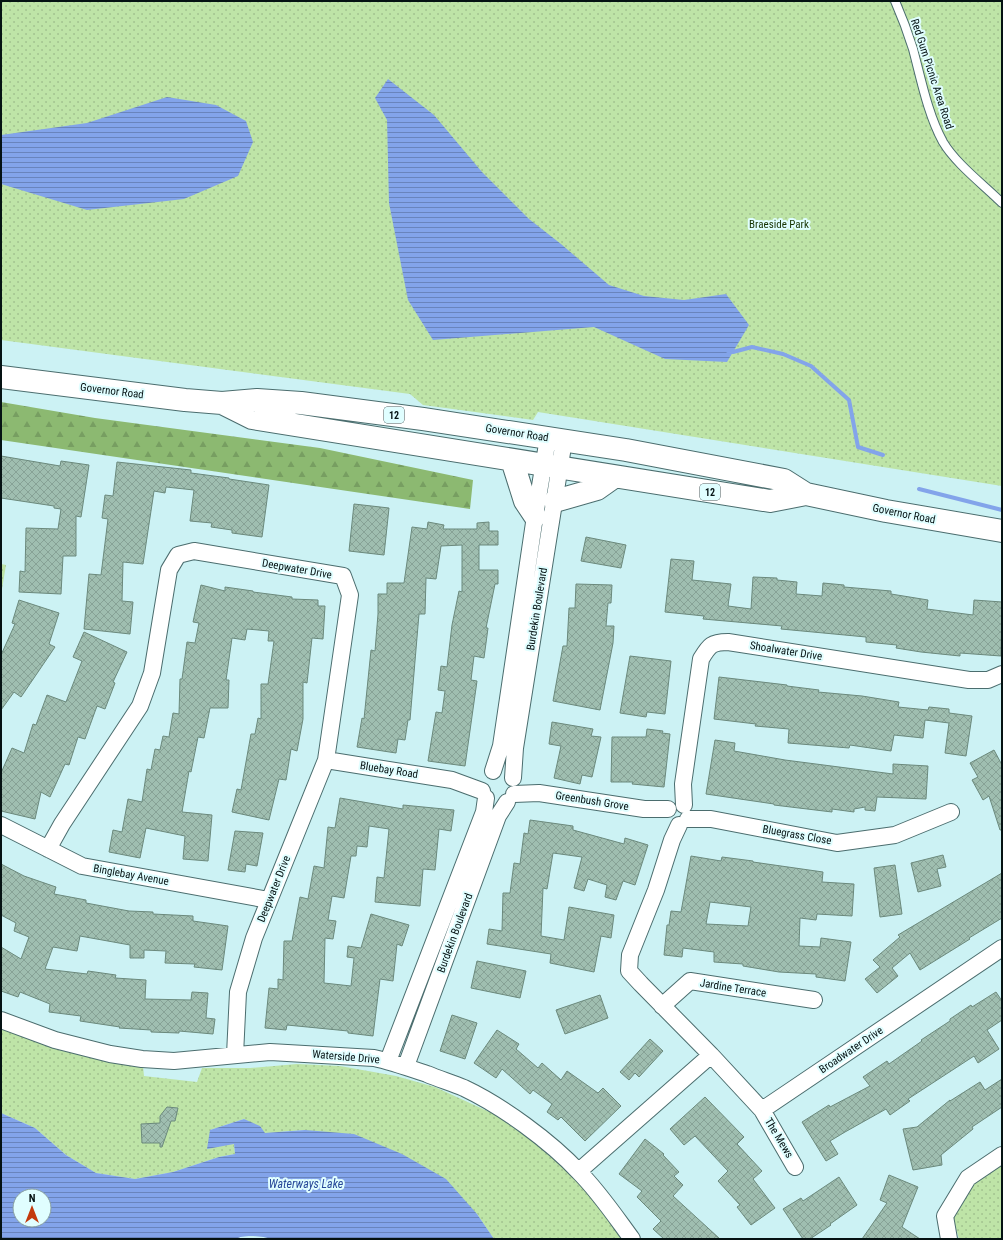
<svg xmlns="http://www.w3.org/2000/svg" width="1003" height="1240" font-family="'Roboto Condensed',sans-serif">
	<defs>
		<pattern id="forest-firs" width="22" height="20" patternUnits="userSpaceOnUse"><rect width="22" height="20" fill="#8cb971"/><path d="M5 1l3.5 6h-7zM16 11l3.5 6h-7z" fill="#779e61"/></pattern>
		<pattern id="park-dots" width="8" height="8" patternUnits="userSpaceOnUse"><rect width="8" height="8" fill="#bee4a7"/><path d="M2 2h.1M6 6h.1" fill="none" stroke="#a2c38f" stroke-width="1.8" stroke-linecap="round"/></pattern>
		<pattern id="water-rules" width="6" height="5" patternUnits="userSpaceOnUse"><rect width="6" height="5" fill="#83a4ea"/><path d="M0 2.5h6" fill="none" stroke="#6984bc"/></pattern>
		<pattern id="building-cross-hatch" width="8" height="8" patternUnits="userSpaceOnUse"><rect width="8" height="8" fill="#9fbeb0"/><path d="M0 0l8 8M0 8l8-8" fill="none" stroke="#87a296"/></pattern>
	</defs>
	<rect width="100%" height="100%" fill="#ccf2f4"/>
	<path fill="url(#forest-firs)" d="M1,402L95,418L320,448L473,480L470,509L1,440Z"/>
	<path fill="url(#park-dots)" d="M1,1H1002V486L538,412L533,420L423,405L410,394L1,340Z
		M1,564L6,565L1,595Z
		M1,1026L52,1048L107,1061L143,1066L144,1076L197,1082L202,1068H250L297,1064L340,1066L396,1076L435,1087L496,1115L546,1151L587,1192L624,1239H494L477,1214L305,1130L265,1133L244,1119L210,1130L234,1144L235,1154L219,1157L173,1172L135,1179L96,1173L66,1155L35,1128L1,1113Z
		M1002,1160V1239H959L952,1214L974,1179Z"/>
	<path fill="url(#water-rules)" fill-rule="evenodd" d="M388,79L434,115L482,172L529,219L561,244L609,285L644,296L684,300L726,294L749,325L727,362L665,359L594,327L433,340L408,300L389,203L387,120L375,98Z
		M167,97L216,105L246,121L253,142L238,176L184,199L87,210L1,184V135L87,123Z
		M1,1113L35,1128L66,1155L96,1173L135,1179L173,1172L219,1157L235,1154L234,1144L207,1149L210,1130L244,1119L260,1126L265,1133L305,1130L354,1134L402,1154L446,1179L477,1214L494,1239H271C263,1236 243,1234 236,1239H1ZM20,1196H44V1220H20Z"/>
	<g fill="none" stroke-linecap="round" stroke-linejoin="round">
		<path stroke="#83a4ea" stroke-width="4" d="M728,351L733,352L752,347L783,354L811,366L849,400L858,447L883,455
			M919,489L1002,510"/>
	</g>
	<path fill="url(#building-cross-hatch)" stroke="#6b897c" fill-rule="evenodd" d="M1,456L60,466L61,461L89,465L81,517L76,516V556H63L61,594L19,592L20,571L25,572L26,528L58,529L61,509L54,508V506L1,498Z
		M117,462L191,470V473L229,478V479L269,485L262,537L232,533V530L211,527L212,523L190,521L194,490L166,487L165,493L154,491L143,564L123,562L122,601L133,602L130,634L84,629L89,574L101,575L108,519L102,518L105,495L113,496Z
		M354,504L389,508L384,555L349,551Z
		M428,522L444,525L443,529H477V523L489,522V531H498V545H479V570H498V584H495L486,628H488L484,658L474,656L471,680L477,681L465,766L428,761L436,712L442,713L445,691L438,690L441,666L447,667L452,625L459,591L462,592V545L441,546L436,579L426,578L425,614H419L410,720H408L405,740L398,739L396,753L357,747L362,718L364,719L371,650L375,651L378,614V594H387V583H404L412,527L427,529Z
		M586,537L626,545L621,568L581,561Z
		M671,559L694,561L692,580L731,584L728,606L751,609L753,577L777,578V580L797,582L796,594L822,596L823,583L844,585V587L891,591V594L928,600L927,609L973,615L974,600L1002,602L1001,656L960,653V656L921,652L896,648L897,645L866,642V637L781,629L782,626L703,619L704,616L665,612Z
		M576,584L612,585L611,603H608L606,626H614L613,643L600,710L553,701L563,646H567L569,608H575Z
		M201,585L225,591V587L253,591V592L292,597V599L318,600V606H325L323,639L312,638L307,683L303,682V719L297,751L291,749L286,780L279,779L269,820L232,812L237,789L241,790L251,734H255L258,718L261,719V684H268L274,641H268L269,631L247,629L245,640L232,638L226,680H229L228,708H210L204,738L198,737L191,772L189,771L182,812L212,815L208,861L183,859L185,836L146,828L140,858L109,852L113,830L122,832L128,799L142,802L147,769L151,770L155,749L160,750L163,736L169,737L173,713L179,714L180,679H182L187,642L195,643L199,623L193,622Z
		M19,600L59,613L49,644L55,647L21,697L14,692L1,710V655L15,624L12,623Z
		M84,632L127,652L113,682L115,683L105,709L97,706L85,739L78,737L69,765L65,764L50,797L41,792L35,819L1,811V773L12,748L24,753L33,724L36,725L47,695L66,702L82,661L73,657Z
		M630,656L671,661L665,714L647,712L646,717L620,713Z
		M719,677L787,685V686L819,690L818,692L862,696L899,702L898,707L928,710L929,707L949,709V713L972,716L966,756L945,753L949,723L925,720L923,738L894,735L891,751L850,745L849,748L788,743L789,729L755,726L756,724L714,719Z
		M552,722L593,729L591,736L601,737L592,777L582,775L580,784L554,778L561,746L549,744Z
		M647,729L663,731L662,733L670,734L664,787L632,784L633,782H611L612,737H646Z
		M715,740L735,743L734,751L785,760L893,774V764L928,766L926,799L877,797L875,811L865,810V807L854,809V812L832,809V812L774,805V804L706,794Z
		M994,750L1002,765V830H1000L989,796L983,800L972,780L978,777L970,763Z
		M340,798L403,809V805L454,810L451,831L439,829L435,870L423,869L420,906L375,902L377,877L384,878L389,829L369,826L367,847L357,846L356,856H351L344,898L332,896L328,920L336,921L333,939L325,938L324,983L351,986L354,958L347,957L348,946L361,948L371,914L409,925L402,946L397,944L393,981L380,979L373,1036L348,1033V1031L287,1025L286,1030L265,1028L269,988L278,989V979L283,980L284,941H292L300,897L308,899L314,866L324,868L328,827L335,828Z
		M530,820L573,826V830L624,844L625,838L648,845L635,885L623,881L616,900L605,897L607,885L588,879L584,891L574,888L582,857L553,853L547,889L543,888L541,936L564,940L569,907L614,915L611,938L601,936L594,972L550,963L551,954L487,944L489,929L502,931L503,893H510L514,863L520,864L524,833L528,834Z
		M235,831L263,833L257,866L246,864L245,872L228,870Z
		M943,855L946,867L937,869L941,886L918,892L911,863Z
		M691,856L721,861L722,857L753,861V862L823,872L822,882L854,884L852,916L817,914L816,920L800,918L799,946L820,947L821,938L851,942L845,981L816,977V974L779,972L743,966V964L714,962V952L683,948L682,957L664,955L667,925H669L671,911L681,912ZM710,902L751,907L748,926L706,924Z
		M1,864L24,876L56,887L54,894L86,900V903L129,911L153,912V914L193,916V921L228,926L222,970L194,967L195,964L165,963L166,951L144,950V958H130V945L80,936L77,951L53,947L45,969L87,974L88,971L116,975L115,978L146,980L145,999L191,1000L192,992L208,993L206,1018L215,1019L213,1034L179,1031V1033L151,1032V1030L119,1028L120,1027L80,1021L81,1016L49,1012L50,1004L20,992L18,997L1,991V947L21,959L29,937L14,931L16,923L1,915Z
		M895,865L902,914L880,917L874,868Z
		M1002,873V918L969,938L970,939L920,970L910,953L892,968L898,976L877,993L865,979L880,967L873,960L900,937L898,935Z
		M477,961L526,971L520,998L471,988Z
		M996,992L1002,1001V1020L987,1030L999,1049L978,1063L974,1056L908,1099L910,1101L890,1115L886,1109L845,1132L830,1141L838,1154L826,1161L802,1122L829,1105L830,1107L870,1086L863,1077L887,1061L889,1064L922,1041L921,1040L950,1021V1019L971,1005L972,1007Z
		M600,995L608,1018L565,1034L556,1010Z
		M452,1015L477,1023L465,1059L440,1051Z
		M497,1030L519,1044L516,1049L538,1068L542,1063L561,1080L567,1071L598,1093L603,1088L621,1106L585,1141L561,1117L558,1120L547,1112L552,1104L533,1090L530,1094L502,1069L496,1078L474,1063Z
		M650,1039L663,1051L639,1077L635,1073L629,1080L620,1072Z
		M1002,1079V1107L972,1127L973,1129L941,1155L942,1165L913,1170L903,1129L917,1127L950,1100V1101L980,1082L985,1090Z
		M705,1097L744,1137L737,1144L762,1171L753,1179L775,1208L751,1225L737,1207L740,1205L718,1181L728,1171L695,1136L684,1145L670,1129Z
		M167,1107L178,1108L175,1121H171L162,1147H160V1143H142L141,1124L160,1123V1116Z
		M645,1139L664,1154L663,1155L679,1172L674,1176L683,1185L673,1196L720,1239H664L653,1229L661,1221L637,1197L642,1191L619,1174Z
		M889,1175L918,1187L902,1227L920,1239H862L887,1203L880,1200Z
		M839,1177L857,1205L830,1224L831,1225L810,1239H803L783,1209L801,1198L803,1201Z"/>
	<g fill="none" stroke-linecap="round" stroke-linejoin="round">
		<g stroke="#4b6d6e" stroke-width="10">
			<path id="service" d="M895,1C902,17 908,33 913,49C921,79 928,115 943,142C956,164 984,185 1002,203"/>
		</g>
		<g stroke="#4b6d6e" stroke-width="18">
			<path id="minor" d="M326,760L452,780L482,791
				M493,771L501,746L535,516L548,438
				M513,778L515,748L564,440
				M514,794L539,793L644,809H668
				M684,805L683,784L701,659C709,646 711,642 728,642L969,680H988L1002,674
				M688,819H711L837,843L895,835L951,812
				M1,825L82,866L269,900
				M679,825L672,840L656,890L630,955L629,971L641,984L711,1055L762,1110L1002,948
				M48,849L62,824L140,706L152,673L169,570L178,555L194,551L343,576L350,595L326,760L254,938L238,992L235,1055
				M662,1006L690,981L814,1000
				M1,1020L55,1040L110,1054L142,1059L174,1061L270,1052L374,1058C392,1062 409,1068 427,1074C439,1079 452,1083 464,1088C502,1106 550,1141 579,1172C599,1192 615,1216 632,1239
				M388,1061L484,812L486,798
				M406,1066L491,835L498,816L507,802
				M762,1110L795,1167
				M579,1171L711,1055
				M949,1239L945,1216L968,1178L1002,1155"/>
		</g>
		<g stroke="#4b6d6e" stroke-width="24">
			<path id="primary" d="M1,377L185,400L222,403L257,400L301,403L423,419L626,450L784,480L806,494L886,511L1002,531
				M222,403L252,418L770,501L806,494
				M512,460L525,501L535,516
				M555,501L597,489L614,477"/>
		</g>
		<use href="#service" stroke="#fff" stroke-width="8"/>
		<use href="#minor" stroke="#fff" stroke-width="16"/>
		<use href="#primary" stroke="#fff" stroke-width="22"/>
	</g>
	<g text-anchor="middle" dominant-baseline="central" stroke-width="4" stroke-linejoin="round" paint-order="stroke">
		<g fill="#e0feff" stroke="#47595a" stroke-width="1">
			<rect x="384" y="407" width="20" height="16" rx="3"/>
			<rect x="700" y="484" width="20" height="16" rx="3"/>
		</g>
		<g font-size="10" font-weight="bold" fill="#051213">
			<text x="394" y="415">12</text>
			<text x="710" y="492">12</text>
		</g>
		<g font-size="11" fill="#051213" stroke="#e0feff">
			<text transform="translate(932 74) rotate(72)">Red Gum Picnic Area Road</text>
			<text transform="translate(112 391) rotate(7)">Governor Road</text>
			<text transform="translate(517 433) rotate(9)">Governor Road</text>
			<text transform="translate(904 514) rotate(11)">Governor Road</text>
			<text transform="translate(297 569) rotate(10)">Deepwater Drive</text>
			<text transform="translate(537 609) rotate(-81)">Burdekin Boulevard</text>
			<text transform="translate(786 651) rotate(9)">Shoalwater Drive</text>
			<text transform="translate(389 770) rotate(9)">Bluebay Road</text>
			<text transform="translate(592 801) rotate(9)">Greenbush Grove</text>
			<text transform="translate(797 835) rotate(10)">Bluegrass Close</text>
			<text transform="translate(131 875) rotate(10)">Binglebay Avenue</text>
			<text transform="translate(274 889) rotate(-68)">Deepwater Drive</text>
			<text transform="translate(455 933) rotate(-70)">Burdekin Boulevard</text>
			<text transform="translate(733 988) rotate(9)">Jardine Terrace</text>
			<text transform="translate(851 1050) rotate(-34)">Broadwater Drive</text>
			<text transform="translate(346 1057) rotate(5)">Waterside Drive</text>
			<text transform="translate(779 1138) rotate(59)">The Mews</text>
		</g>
		<g font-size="11" fill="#173300" stroke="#e0feff">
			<text x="779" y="224">Braeside Park</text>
		</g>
		<g font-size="12" font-style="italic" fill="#264798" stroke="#e0feff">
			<text x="306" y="1184">Waterways Lake</text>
		</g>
	</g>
	<rect width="1003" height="1240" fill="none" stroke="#051213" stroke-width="4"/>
	<g transform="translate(32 1208)"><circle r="19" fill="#e0feff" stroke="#88a0a1"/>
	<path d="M0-3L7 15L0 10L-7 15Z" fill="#c33a0d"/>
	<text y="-6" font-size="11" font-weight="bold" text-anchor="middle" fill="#051213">N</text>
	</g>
</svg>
